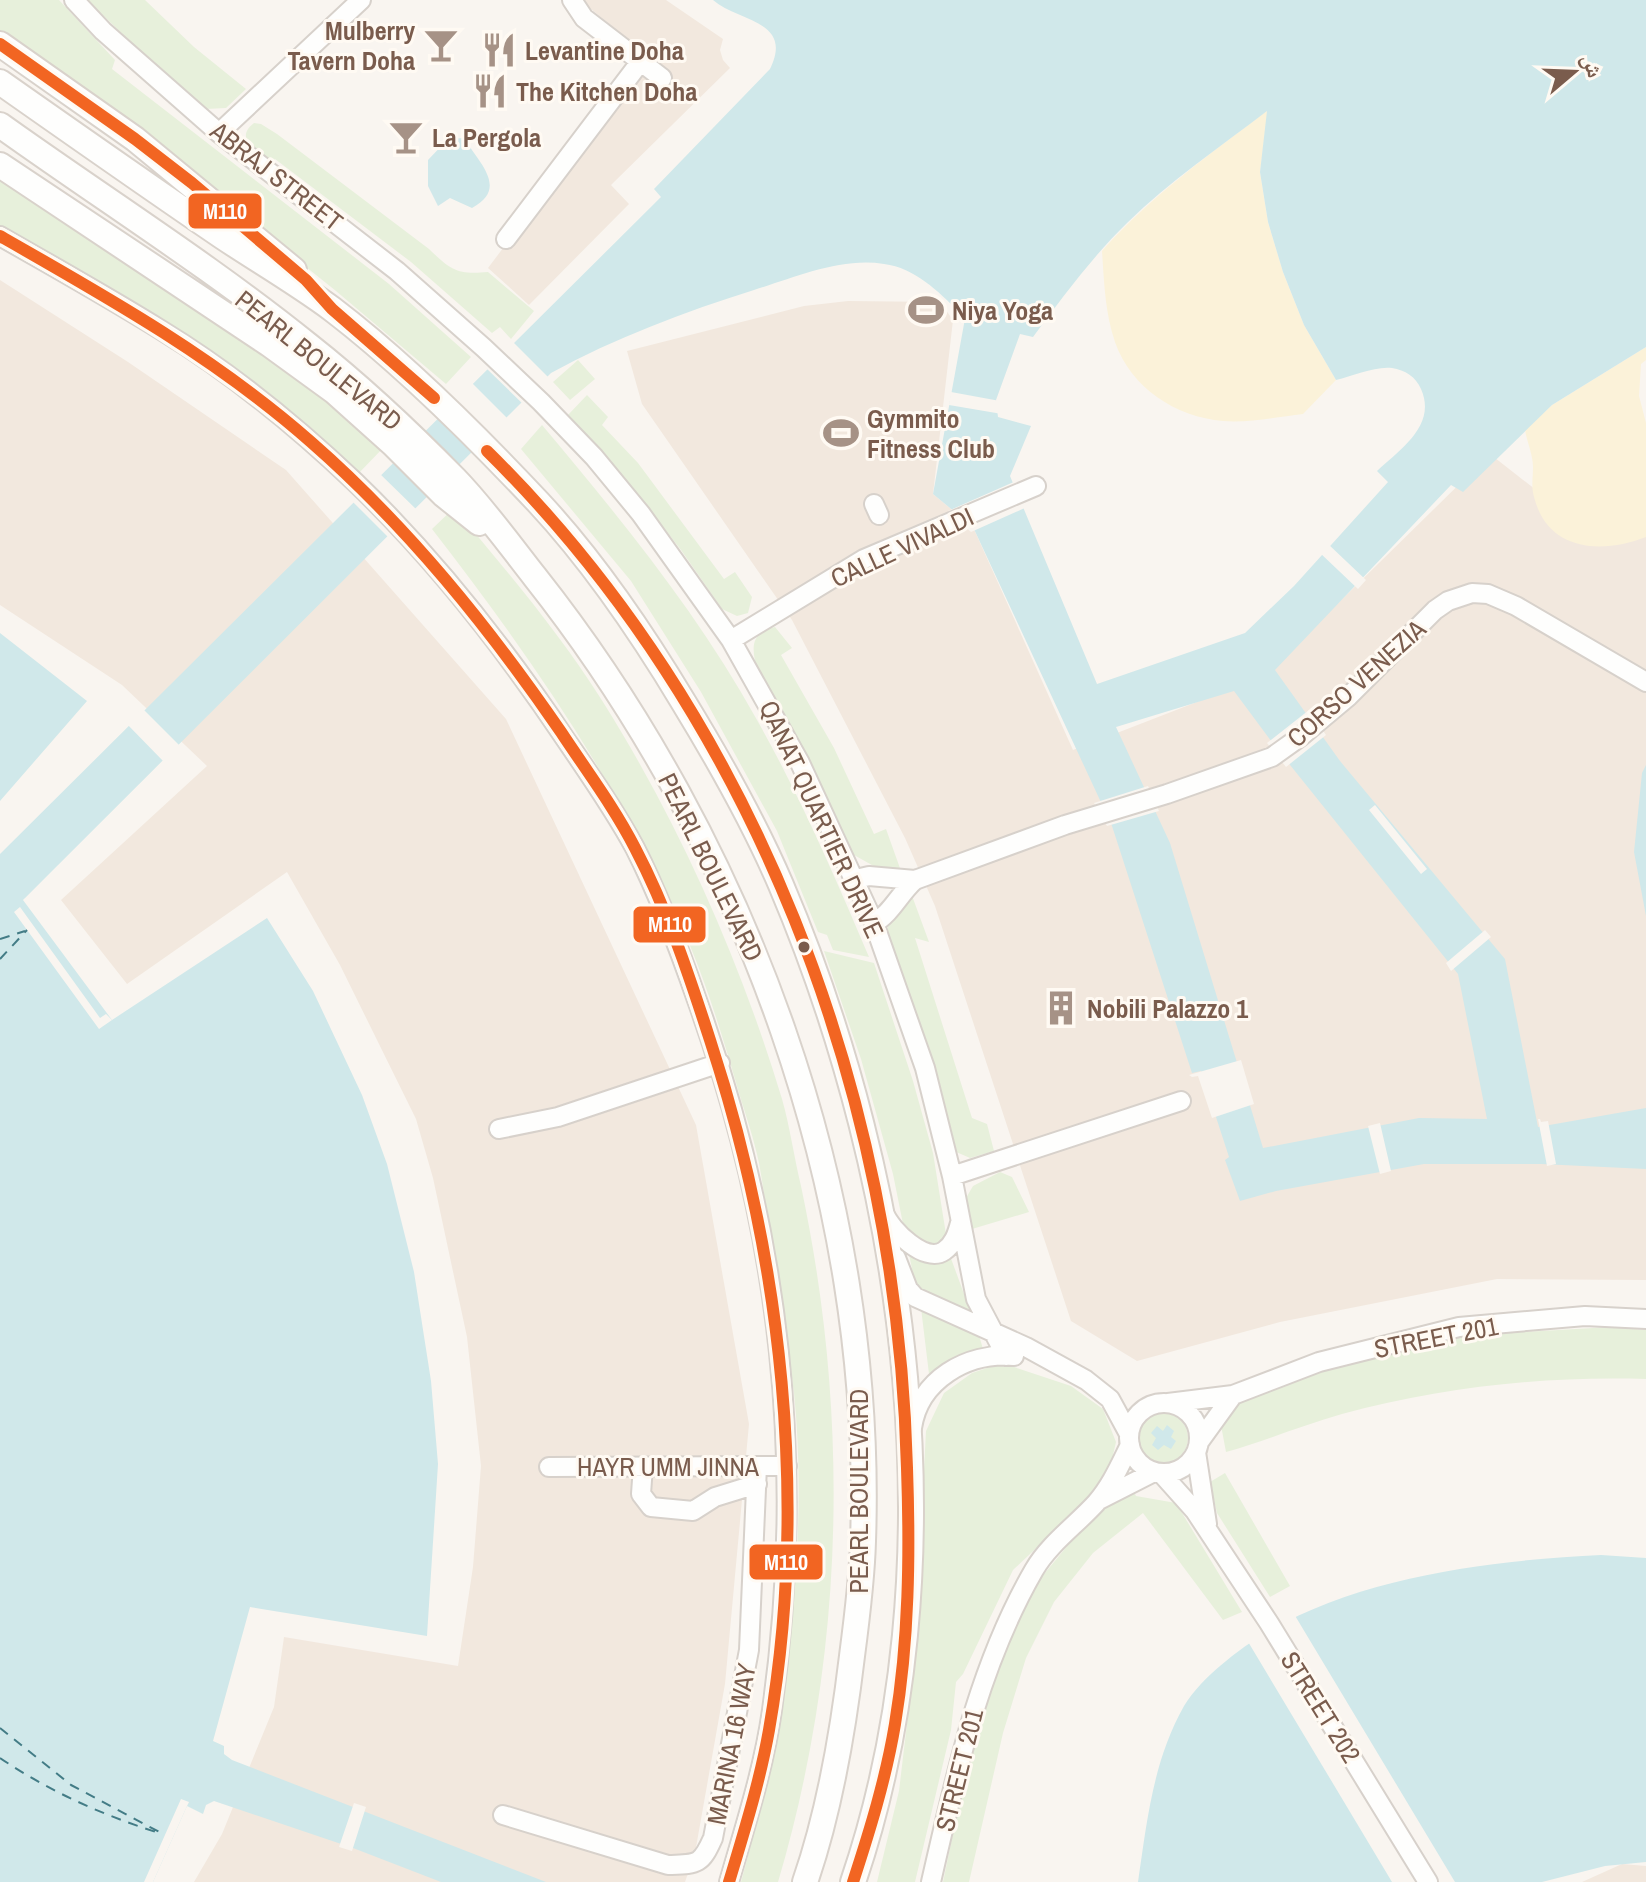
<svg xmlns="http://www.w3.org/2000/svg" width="1646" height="1882" font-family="'Archivo Narrow','Noto Naskh Arabic',sans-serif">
	<rect width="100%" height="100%" fill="#f9f5f0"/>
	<path fill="#f2e8de" d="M580,0H666L723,39L720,50L723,60L730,68L611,185L629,204L529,305L488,268L648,56Z
		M0,280L128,362L286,470L506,719L696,1125L749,1424L725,1684L695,1853L685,1882H194L222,1834L274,1707L284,1637L458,1666L473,1567L481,1466L467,1337L433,1178L416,1119L340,965L287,872L127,984L61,900L207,766L122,685L0,605Z
		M848,301L940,302L953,320L933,494L973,527L1073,750L1264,676L1490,454L1591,533L1646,514V1280L1497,1279L1280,1322L1137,1361L1071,1321L935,906L905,838L792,620L642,404L627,351L804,306Z
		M1622,1864L1646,1866V1882H1582Z"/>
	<path fill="#e7f0db" d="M0,0H59L115,60L112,69L389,284L471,357L446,384L336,291L190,174L0,38Z
		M87,0H145L194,47L246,89L226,108L206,109L184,93Z
		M254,123L261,124L277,134L429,249C451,270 457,275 488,272L534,311L511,339L500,327L492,333L411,262L275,159L272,163C258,152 233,139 254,123Z
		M0,176L300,378L385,446L357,475L272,397L144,311L0,227Z
		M578,360L595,379L570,400L553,382Z
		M587,395L608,417L602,425L638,463L724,579L735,572L752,597L748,613L737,616L722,609L681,550L642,500L568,415Z
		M542,425C620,518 698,613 757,720C800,796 835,877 869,957L833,950L827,935L818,932L777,831L701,692L631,581L521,449Z
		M454,508C506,570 559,632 603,702C680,825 740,960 782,1099C790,1127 794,1157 801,1186C850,1416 845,1656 778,1882H741C783,1729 810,1551 794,1393C789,1350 780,1307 774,1264C769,1230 765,1196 759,1163C754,1139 746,1116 739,1093C725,1044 710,995 691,948C627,796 532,658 432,529Z
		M775,627L792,648L781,655L834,748L874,834L886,829L901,871L888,874L854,855L757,670C752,649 749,633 775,627Z
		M911,893L929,942L915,938L972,1118L987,1124L994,1151L970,1158L954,1151L886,936L890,914Z
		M824,951L874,963L913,1081L933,1153L949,1253L971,1313L916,1289L893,1174L861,1059Z
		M1000,1172L1012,1177L1029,1212L972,1229L966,1198L973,1186Z
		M921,1308L978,1332L983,1349L929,1374Z
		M1610,1327L1646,1330V1379C1542,1376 1442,1387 1342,1414C1303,1425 1265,1441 1226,1452L1220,1420L1237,1396L1345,1359L1469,1335Z
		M1002,1363L1071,1386L1103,1409L1116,1442L1111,1464L1099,1489L1013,1570L963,1674L956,1682L951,1730L915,1882H877L899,1791L914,1665L926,1431L944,1393L972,1373Z
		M1138 1438a25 25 0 1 1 50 0a25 25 0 1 1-50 0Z
		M1225,1473L1290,1586L1270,1597L1217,1513L1210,1482Z
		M1134,1492L1136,1496L1176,1503L1242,1612L1223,1620L1143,1513L1093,1553L1054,1602L1026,1658L1003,1733L969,1882H943L961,1795L998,1663L1040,1579L1087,1522L1112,1501Z"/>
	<path fill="#fbf2d9" d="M1268,110L1260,172L1268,222L1283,272L1304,325L1336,380L1303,414C1277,417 1249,423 1223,421C1176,417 1131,388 1115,342C1105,313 1104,281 1102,251C1151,196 1210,154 1268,110Z
		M1646,347V360L1641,364L1639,396L1646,423V537C1602,554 1548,552 1534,497C1531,486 1533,478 1533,467C1533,455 1527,442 1525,430L1552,405Z"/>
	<path fill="#d0e8ea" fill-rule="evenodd" d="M713,0H1646V347L1552,405L1463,492L1451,485L1275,670L1340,761L1505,959L1538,1127L1646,1108V1169L1541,1164H1424L1276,1191L1240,1201L1225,1160L1229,1157L1201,1071L1192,1073L1112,826L973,527L933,494L966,313L959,312C938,291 915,268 884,264C840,257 794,278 754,290C684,312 615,338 551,373L23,900L112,1020L267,918L313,991L362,1095L387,1164L414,1272L431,1381L438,1464L427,1636L250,1607L213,1741L224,1746V1754L232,1760L546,1882H441L353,1848L214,1801L206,1805L203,1814L187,1806L153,1882H0V854L661,197L654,189L770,69C794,20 738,22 713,0ZM1267,111L1260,172L1268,222L1283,272L1304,325L1336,380C1353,376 1375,366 1392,368C1405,370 1416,377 1421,389C1437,425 1401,449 1377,471L1388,482L1294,586L1245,633L1097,684L1010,476L1031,426L998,417L996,400L1020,334L1033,337C1062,298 1092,257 1127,223C1170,181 1220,147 1267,111ZM1234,691L1274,745L1458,974L1487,1119L1419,1118L1263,1148L1170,843L1116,727Z
		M464,138C479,163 509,188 472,208L450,198L438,206L428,186V160L448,139Z
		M0,633L87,701L0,801Z
		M1646,765V916L1634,852L1642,773Z
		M1167,1425L1174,1431L1171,1437L1176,1441L1171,1449L1164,1445L1158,1450L1152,1445L1156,1438L1151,1433L1157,1426L1163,1431Z
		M1601,1555L1646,1558V1862L1605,1866L1542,1882H1138C1147,1821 1153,1761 1184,1706C1193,1691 1207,1677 1220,1666C1316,1581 1478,1561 1601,1555Z"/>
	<path fill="#f9f5f0" d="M511,340L550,379L524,405L485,367Z
		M470,381L509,420L475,454L436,415Z
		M951,392L1000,401L1002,414L949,405Z
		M378,472L418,511L390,539L351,500Z
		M1016,481L1027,507L971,532L948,511Z
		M1327,543L1366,580L1358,589L1319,552Z
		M142,708L181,747L165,763L126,723Z
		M1309,710L1326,735L1286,767L1267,743Z
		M1148,786L1159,811L1107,826L1094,803Z
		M1375,805L1427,869L1421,874L1369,810Z
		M20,907L100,1018L106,1014L112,1020L99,1029L14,912Z
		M1485,930L1491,937L1451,971L1446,963Z
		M1241,1060L1254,1104L1212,1118L1198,1076L1192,1077L1189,1075Z
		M1538,1119H1540L1541,1122L1548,1121L1556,1164L1547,1166Z
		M1380,1123L1391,1171L1380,1174L1368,1126Z
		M1294,1614L1455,1882H1392L1247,1640Z
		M181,1799L189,1802L187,1806L153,1882H144Z
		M354,1803L366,1807L352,1851L339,1847Z"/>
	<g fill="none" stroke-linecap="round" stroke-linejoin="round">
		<path stroke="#437c86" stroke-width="2" stroke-dasharray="10 8" stroke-linecap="butt" d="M0,939L25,931
			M0,959L27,930
			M0,1728L71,1785L165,1835
			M0,1758C49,1791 100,1814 156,1832"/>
		<g stroke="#d7d1cb" stroke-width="22">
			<path id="minor" d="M74,0L103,31L219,133L397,271L484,348L541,402L594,457L641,514L731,640L800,763L874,923L925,1068L952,1176L976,1299L1006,1356
				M572,0L584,18L662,78
				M219,133L361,0
				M0,236C54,267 108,297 161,330C230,372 296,426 355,482C436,560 504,647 566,740C590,775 615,811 635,848C660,897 680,951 698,1003C781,1235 806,1465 772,1710C764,1768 745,1826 729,1882
				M506,239L641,61
				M874,504L879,515
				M731,640L864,559L1036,486
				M856,879L869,876L915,880
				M874,923C891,914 900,893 915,880L1065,825L1167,794L1272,757L1300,737L1349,696L1435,610L1448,601L1472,593L1488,594L1516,606L1646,682
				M499,1129L558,1117L720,1063
				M952,1176L1181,1101
				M884,1213C891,1230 925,1264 944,1251C954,1244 957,1234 960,1223
				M896,1258L908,1289L915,1297L1026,1347L1086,1380L1110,1399L1129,1434
				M1129 1438a35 35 0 1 1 70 0a35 35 0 1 1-70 0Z
				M1168,1403L1233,1395L1319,1362L1459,1327L1585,1316L1646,1319
				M912,1428C919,1380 967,1352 1014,1356
				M1199,1442L1233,1395
				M1196,1452L1207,1524
				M643,1466L641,1494L651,1507L693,1511L715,1497L757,1484
				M549,1467L787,1466
				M1161,1473L1195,1511L1269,1623L1428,1882
				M1099,1500L1154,1472
				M503,1815L668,1865C698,1864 701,1865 713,1838L749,1650L757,1466
				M931,1882C956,1774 978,1667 1034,1570C1049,1544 1076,1525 1096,1503C1111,1486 1120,1465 1130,1445"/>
		</g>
		<g stroke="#d9d2cb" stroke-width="28">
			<path id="secondary" d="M0,44L135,139L294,270
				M0,82C74,134 148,186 223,237C259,261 297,283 332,309C404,364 476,436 538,502C594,562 642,633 684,703C720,762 754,822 781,885C909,1186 960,1568 853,1882
				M0,125C102,198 210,266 308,345C360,386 409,432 455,479C484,509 509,544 535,577C747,845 875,1197 863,1541C862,1580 857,1618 852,1656C843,1732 830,1810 805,1882
				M0,165L269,344L335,392L393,444L444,495L479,523"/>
		</g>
		<use href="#minor" stroke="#fefefd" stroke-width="18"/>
		<use href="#secondary" stroke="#fefefd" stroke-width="24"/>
		<g stroke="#fffaf3" stroke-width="18">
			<path id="bus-1" d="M0,44L135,139L192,183L306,280L332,309L434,398
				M0,236C109,298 217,359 311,442C408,527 488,626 561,732C586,770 614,807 635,848C667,909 689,975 710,1040C782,1260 809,1501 769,1730C760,1781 744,1832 729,1882
				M487,451C756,716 897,1094 907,1468C910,1554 909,1640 895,1724C886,1778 870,1830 853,1882"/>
		</g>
		<use href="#bus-1" stroke="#f26522" stroke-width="12"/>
	</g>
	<defs>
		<g id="bar-bare" transform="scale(2.76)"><path d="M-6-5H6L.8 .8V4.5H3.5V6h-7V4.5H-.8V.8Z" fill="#a69286" stroke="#fffaf3" stroke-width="2.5" paint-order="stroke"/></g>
		<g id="restaurant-bare" transform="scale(2.76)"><path d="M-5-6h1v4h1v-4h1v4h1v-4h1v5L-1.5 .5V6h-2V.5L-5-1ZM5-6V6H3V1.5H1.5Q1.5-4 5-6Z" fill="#a69286" stroke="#fffaf3" stroke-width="2.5" paint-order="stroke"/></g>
		<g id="stadium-bare" transform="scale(2.76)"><path d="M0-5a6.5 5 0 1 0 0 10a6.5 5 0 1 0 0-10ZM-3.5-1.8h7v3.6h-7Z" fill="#a69286" stroke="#fffaf3" stroke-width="2.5" paint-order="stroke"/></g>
		<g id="building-bare" transform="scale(2.76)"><path d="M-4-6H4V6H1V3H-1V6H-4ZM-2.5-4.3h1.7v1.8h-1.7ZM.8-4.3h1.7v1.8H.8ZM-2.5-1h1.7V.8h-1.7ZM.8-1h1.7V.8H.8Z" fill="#a69286" stroke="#fffaf3" stroke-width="2.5" paint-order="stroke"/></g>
	</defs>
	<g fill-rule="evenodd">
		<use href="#bar-bare" x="441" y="45"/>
		<use href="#restaurant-bare" x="499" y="50"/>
		<use href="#restaurant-bare" x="490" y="91"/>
		<use href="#bar-bare" x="406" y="137"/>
		<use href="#stadium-bare" x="926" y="310"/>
		<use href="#stadium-bare" x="841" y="433"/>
		<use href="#building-bare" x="1061" y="1008"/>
	</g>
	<circle fill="#7a5c4d" stroke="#fffaf3" stroke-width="3" cx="804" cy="947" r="7"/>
	<g text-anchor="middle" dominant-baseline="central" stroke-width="6" stroke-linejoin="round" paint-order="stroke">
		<g font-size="26" font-weight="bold" fill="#7a5c4d" stroke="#fffaf3" text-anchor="start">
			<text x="415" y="30" text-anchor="end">Mulberry<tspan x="415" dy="30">Tavern Doha</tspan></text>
			<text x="525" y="50">Levantine Doha</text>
			<text x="516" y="91">The Kitchen Doha</text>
			<text x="432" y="137">La Pergola</text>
			<text x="952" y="310">Niya Yoga</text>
			<text x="867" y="418">Gymmito<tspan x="867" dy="30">Fitness Club</tspan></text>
			<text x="1087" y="1008">Nobili Palazzo 1</text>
		</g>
		<g font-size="26" fill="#7a5c4d" stroke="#fffaf3">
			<text transform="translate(277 176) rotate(38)">ABRAJ STREET</text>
			<text transform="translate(319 360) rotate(39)">PEARL BOULEVARD</text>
			<text transform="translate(902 547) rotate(-25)">CALLE VIVALDI</text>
			<text transform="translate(1356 683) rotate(-42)">CORSO VENEZIA</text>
			<text transform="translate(822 819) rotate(65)">QANAT QUARTIER DRIVE</text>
			<text transform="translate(711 867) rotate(64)">PEARL BOULEVARD</text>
			<text transform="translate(1436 1337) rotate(-11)">STREET 201</text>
			<text x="668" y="1466">HAYR UMM JINNA</text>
			<text transform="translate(858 1491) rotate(-90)">PEARL BOULEVARD</text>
			<text transform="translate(1321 1707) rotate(58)">STREET 202</text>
			<text transform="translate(731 1744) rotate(-79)">MARINA 16 WAY</text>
			<text transform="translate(959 1770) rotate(-76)">STREET 201</text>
		</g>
	</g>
	<g stroke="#fffaf3" stroke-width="3">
		<rect x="187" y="192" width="76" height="38" rx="8" fill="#f26522"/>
		<rect x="632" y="905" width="75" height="39" rx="8" fill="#f26522"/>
		<rect x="748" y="1543" width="76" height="38" rx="8" fill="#f26522"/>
	</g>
	<g font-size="22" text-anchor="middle" font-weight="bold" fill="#fff">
		<text x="225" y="219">M110</text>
		<text x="670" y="932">M110</text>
		<text x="786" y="1570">M110</text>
	</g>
	<g transform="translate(1574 72) rotate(71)" stroke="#fffaf3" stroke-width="6" paint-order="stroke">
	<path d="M0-6L14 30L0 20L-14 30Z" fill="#7a5c4d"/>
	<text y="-12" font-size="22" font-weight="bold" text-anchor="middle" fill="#7a5c4d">ش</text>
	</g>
</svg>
